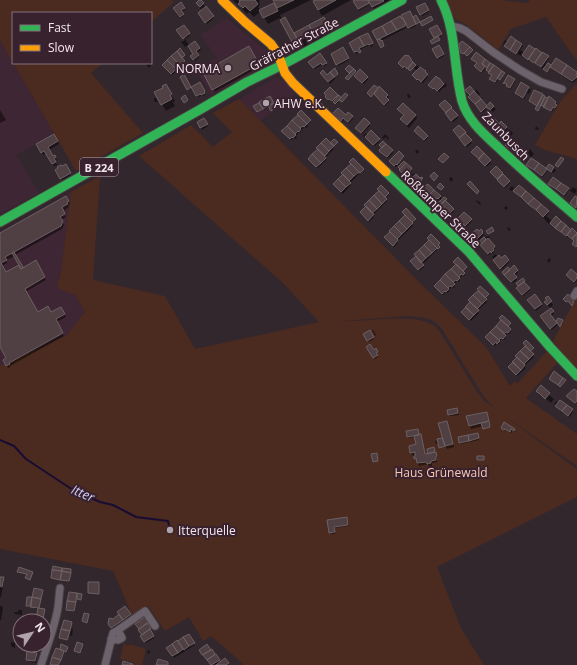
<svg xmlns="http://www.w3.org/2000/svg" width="577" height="665" font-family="'Open Sans',sans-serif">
	<rect width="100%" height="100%" fill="#32272d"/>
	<path fill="#3f2634" d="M226,18L268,52L273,61L211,95L195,69L217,58L200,34L213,28Z
		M0,40L54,134L16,155L39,193L0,214Z
		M275,78H279L284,81L297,93L260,121L239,99Z
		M71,192L61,271L57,288L75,295L85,312L67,335L0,366V232Z"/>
	<path fill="#4b2a20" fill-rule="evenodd" d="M0,0H171L174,2L151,22V13H13V63L0,40Z
		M446,0H500L528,3L530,0H577V61L546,17L511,29L498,50L467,25L455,19Z
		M13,63H103L91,73L143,133L76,171Z
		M577,83V159L545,150L535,145L560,102Z
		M239,99L420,283L486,347L510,386L514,382L518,383L547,351L557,363L526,398L577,434V466L503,415L577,469V497L437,567L461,628L484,665H243L241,662L211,636L203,641L189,617L165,631L148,606L133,617L113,571L0,549V366L67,335L85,312L75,295L57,288L61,271L71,192L100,176L93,280L165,296L195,349L319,322L283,283L139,156L191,125L213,147L232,132L213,113ZM408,316C423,318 431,316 442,329L484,397L493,407L484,401L476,390L440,332C438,329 435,326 431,324C412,313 366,322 343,321Z
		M577,296V369L553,341Z
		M124,643L127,646L130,644L146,649L142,665H135L133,662L120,659Z"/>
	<path fill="#0007" fill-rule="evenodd" d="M200,0L214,18L207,24L199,13L202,11L197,3Z
		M233,0H259L260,1L259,2L260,5L258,7L261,10L276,3L274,0H311L280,15L282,19L294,34L323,18L331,32L303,47L298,39L293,42L280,18L268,24L261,11L254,17L249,12L247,14L243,10L239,2L237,4Z
		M318,0H351L322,16L314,2Z
		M373,0H390L374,9L371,4L359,11V10L374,2Z
		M424,4L429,12L422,16L418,8Z
		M184,8L185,10L181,12L184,16L180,18L176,13Z
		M415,16L419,23L416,24V26L410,29L408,25L405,26L406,28L381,41L384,47L382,48L374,31Z
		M183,26L190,36L185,39L189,45L195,42L201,50L197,53L199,57L195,61L191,56L194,54L188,45L185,47L181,42L185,40L178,32Z
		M436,26L442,36L438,38L439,41L433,44L432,41L436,39L431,30Z
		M367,35L373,46L371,47L370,45L359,50L361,54L360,52L356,54L351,43Z
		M505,40L508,42L522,44L523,46L520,50L525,53L529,46L548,57L549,59L545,64L547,65L548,64L551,66L547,72L536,64L530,60L529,61L524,57L523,55L522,56L517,54V55L503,45Z
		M439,46L444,56L439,59L433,49Z
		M249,48L259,67L215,92L202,70L213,67Z
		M343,49L349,60L338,66L332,54Z
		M180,50L184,56L182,59L185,63L172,75L163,65Z
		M319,54L327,65L324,66L323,64L315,69L310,63Z
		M330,56L337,70L335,71L338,75L335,77L333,74L332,75L335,79L330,84L323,75L327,76L336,68Z
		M472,59L485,60L505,74L501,80L499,79L496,83L491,79L493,76L490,73L489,66L482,64L485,69L482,73L476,68L475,66L477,64Z
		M556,59L577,73V76L575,75L577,79L573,83L552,69L551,66Z
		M411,62L416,67L417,65L420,69L425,72L428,77L423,83L415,77L417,71L413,67L409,70L406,67L404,69L400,65Z
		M145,63H149L151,65L149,68Z
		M368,77V79L364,84L356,78Z
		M439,79L444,85L446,83L447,85L445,88L444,87L439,92L436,89L435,90L431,87Z
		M514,80L515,81L511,89L508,88L507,85L505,82Z
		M200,84L205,94H204L205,95L203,96V95L198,97L192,87Z
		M521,84L531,90L529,94L527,93L524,99L517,95L516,93Z
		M166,86L175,101L173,102L175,106L166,111L155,93L164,88Z
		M379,88L389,97L387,99L389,102L385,106L374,93L371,97L368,94Z
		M476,89L480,94L478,97L480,110L470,99L475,94Z
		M346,94L347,96L342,102L340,100L336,104L334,101L333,102L330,100L329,101L327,99L337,95L338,98L341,99Z
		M407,94H409L411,97L408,98Z
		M542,95L548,99L556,102L557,104L556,106L557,108L556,109L554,108L552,112L541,105L538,110L537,109L538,106L531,103L530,101Z
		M154,98H156L158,102H155L154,100Z
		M445,101L458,118L453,122L441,107Z
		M261,103L273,105L276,109L272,111L269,107L264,110L261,104L259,105L262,110L258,112L255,107Z
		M490,104L496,109L493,112L488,107L482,113V112Z
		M398,109L416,115L417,118L409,128L403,122L402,119L404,116Z
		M0,110L6,120L0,123Z
		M301,111L311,122L307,125L308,127L306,128L304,127L300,133L299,132L296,136L297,138L295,139L294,138L291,140L284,133L299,115Z
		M334,115L352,117L353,119L349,123L345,119L342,122Z
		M204,119L208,126L202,130L198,122Z
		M366,120L370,126L362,134L357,130Z
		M486,122L506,127L508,130L509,129L513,133L511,136L506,131L500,137Z
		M459,126L472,143L467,147L455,132Z
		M536,126L539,129L538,130L535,129Z
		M366,133L368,135L379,139L380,141L375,146L363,136Z
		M416,133L428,136V138L425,141Z
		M385,134L389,138L388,140L386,137L384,139L382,138Z
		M54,135L59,144L49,150L53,157L54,156L57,160L55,161L57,165L54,166L47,153L43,155L37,145Z
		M326,140L333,147L331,143L334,140L337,143L333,148L334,149L325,158L326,160L318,168L310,161Z
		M506,145L525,151L526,153L521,158Z
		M417,149L419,152L417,154L415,152Z
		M530,149L534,154L531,157L527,153Z
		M381,151H392L393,153L388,158L382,154Z
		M474,153L490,161L491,163L486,167Z
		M403,157L404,158L399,163L400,164L396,167L392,163Z
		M353,159L363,170L360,173L357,169H356L359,174L350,183L351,185L343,194L335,186L352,164Z
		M65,165L71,175L62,180L56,170Z
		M527,165L546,169L547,171L543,177L528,167Z
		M549,165L556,170L554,173L547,168Z
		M496,168L510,183L505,188L493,174Z
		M411,169L412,171L410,174H409L406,177L401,172V170Z
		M414,173L422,182L417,188L412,182L413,178L411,176Z
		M452,177L453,181H450L449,178Z
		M549,184L568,189L569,190L565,196L550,186Z
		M428,185L441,197L442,200L444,198L446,200L445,201L453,209L454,211L448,217L440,208L441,201L439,199L434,204L422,192Z
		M381,186L389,194L385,198L387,201L373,215L374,217L369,222L362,214L380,191Z
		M512,186L514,188L512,191L509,189Z
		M573,187L577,190L575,194L570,191Z
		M516,193L548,211L549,213L546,216L553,222L577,233V248L573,244L575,242L568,236L567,237L552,225L550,222L549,224L545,220V219Z
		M66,197L70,204L68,206L69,207L63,211L66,217L61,220L64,225L62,229L15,255L23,269L35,262L46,280L25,292L37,313H51L61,308L66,317L56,322L64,336L10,366V367L8,368L4,361L8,358L0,345V234ZM15,256L24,272L6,273L2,266L7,263L6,260Z
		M477,200L481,203L480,205L476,201Z
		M506,206L508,208L506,210L504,208Z
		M406,210L416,220L412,223L413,226L397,241L398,243L394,247L387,239L406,215Z
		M458,219L471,220L472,221L466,227Z
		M508,227L511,230L509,231L507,228Z
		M482,231L484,235L477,242L472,237Z
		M431,235L439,244L438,246L440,248L439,249L435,245L437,250L422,265L424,267L420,271L411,262L416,257L415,254L431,240L429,238Z
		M489,236L490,237L487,239L495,249L493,251L494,252L492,254V252L489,255L479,243L483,238Z
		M495,254L501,259L508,260L509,262L502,270L492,257Z
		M549,258L551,260L549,263L547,261Z
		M458,259L466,268L462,272L465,275L464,276L463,275L459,279L460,281L459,282L457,281L454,284L455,287L453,288L452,287L449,290V291L448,293L446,292L443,295L436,288L457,264Z
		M510,271H517L518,273L514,276L517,280L513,283L507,277Z
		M567,275H577V281L575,283Z
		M523,279L525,282L524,283L530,290L523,296L519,290V287L517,284Z
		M480,287L488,295L485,299L487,302L477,311L479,313L471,321L464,313L471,302L470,300L480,291Z
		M548,297L553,305L550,308L545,302L548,300Z
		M530,302L541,304L542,306L536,311Z
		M551,309L554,314L551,316L556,322L558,319L563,322L560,326L559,324L552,330L542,318Z
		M502,320L510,323L507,327L511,332L509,334L508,333L505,336L506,338L504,340L502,339L499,342L500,343L499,345L497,343L495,346L486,338Z
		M373,330L376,335L375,336L372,331Z
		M370,332L374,339L369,342L365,335Z
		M526,341L533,349L530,352L534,357L524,366L526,368L517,376L510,369L518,358L517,356L526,346Z
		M368,347L374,351L376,350L378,354L376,355L378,357L375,359Z
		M537,391L549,394L550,396L554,399L551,403Z
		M556,401L558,403L572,410L573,411L570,417L554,405Z
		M457,409L459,415L450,416L449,415Z
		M487,413L488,416L490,424L489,425L490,427L484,429L483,426L471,429L470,426Z
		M505,423L515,430V432L513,430L511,433L506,430L505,431L503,429Z
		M448,425L454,447L447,449L446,446L439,448L438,444H436L435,441L444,438Z
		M418,430L425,455L430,454L433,448L434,451L433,452V454L436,453L437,456V462L432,463V466L429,467L428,464L419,466L415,456H413L411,453L410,447L417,445L415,437L409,438L408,437Z
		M478,436L479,440L461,444L460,443Z
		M347,518L349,526L335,528V534H331L328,521Z
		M0,578H3L4,580L1,597H0Z
		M42,592L39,609L45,611L43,619L38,618L39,609L27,606L31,598Z
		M70,593L82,595L81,600L77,599L74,612L67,610Z
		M0,606H2L3,608L1,620H0Z
		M125,608L131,617L113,629L109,623L120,615Z
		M18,610H22V615L15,614L14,612H18Z
		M23,618L36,620V621H23Z
		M144,619L151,631L150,632L154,638L146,643L142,636L143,635L137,624Z
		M70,628L73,629L72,636L68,635L67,640L61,639Z
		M188,635L195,645L174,658L168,648Z
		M11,642L15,643V648L11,646Z
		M207,645L220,663L225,659L229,665H217L216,664L212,665L201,652Z
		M148,650L150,651L149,654L147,653Z
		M36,654L37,656L36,663L28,661L27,659Z"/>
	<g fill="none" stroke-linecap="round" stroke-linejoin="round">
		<path stroke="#190c33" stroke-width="2" d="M0,440L14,446L26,459L73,490L85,493L91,498L100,502L113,505L136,517L168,521L170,530"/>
	</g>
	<path fill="#504044" stroke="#6b6063" d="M199,0H201L204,3L200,7L196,3Z
		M239,0H255L258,4L250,11L245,6L243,8L238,4L240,2Z
		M273,0H294L277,8Z
		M316,0H336L318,10L313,1Z
		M355,0H368L369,3L358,9L353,1Z
		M368,0H383L384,1L372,7Z
		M181,2L185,8L181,10L184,14L180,17L173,8Z
		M274,3L278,11L263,18L259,10Z
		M425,3L429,10L420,15L416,7Z
		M206,6L214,16L205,23L198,13Z
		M410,11L416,24L408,28L401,15Z
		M416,15L420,22L416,24L413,17Z
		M400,16L402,19L403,18L406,24H405V26L397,30L391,21Z
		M431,16L433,20L422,26L420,22Z
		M285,17L297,39L292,42L280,20Z
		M324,17L328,25L313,33L309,25Z
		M391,21L397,30L387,35L382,26Z
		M184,25L190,33L183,39L176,30Z
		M309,25L313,33L299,41L294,33Z
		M437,25L442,34L434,38L429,29Z
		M382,26L387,35L377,40L372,31Z
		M368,33L373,43L369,45L368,44L364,46L359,37Z
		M438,36L440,40L432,44L430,41Z
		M511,36L516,40L510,50L504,46Z
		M359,37L364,46L359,48L361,52L359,53L358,51L354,52L349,43Z
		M380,39L381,41L382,40L384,46L381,48L377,40Z
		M516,40L522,44L516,54L510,50Z
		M195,41L200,48L196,51L199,55L193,60L190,56L193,54L188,46Z
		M462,41L470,47L463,54L460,52L459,44Z
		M439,45L444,54L437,58L432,49Z
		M529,45L535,49L528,60L522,55Z
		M249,46L259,64L212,90L201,69L212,63L214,66Z
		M343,47L349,58L336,65L331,54Z
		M470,47L473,50L467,56L464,53Z
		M180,48L185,55L182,58L177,51Z
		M536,48L542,53L534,63L528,59Z
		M177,51L185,61L180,65L171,56Z
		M476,52L485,59L482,64L485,66L481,72L474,66L477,63L471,59Z
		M542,52L549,56L541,67L535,63Z
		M320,53L327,63L322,65L321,63L313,68L308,62Z
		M405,55L407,56L408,55L411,59V60L413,62L407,69L404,66L403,68L398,63Z
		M171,56L180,65L176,69L167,60Z
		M556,58L567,65L561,74L550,67Z
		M485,59L490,63L487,68L482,64Z
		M167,60L176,69L171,74L162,65Z
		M413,62L416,65L410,71L408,69Z
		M490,63L494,65L489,72L486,70Z
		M548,63L551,65L547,72L543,69Z
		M349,65L354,69L349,73L345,69Z
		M494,65L502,71L495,82L489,79L492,75L488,73Z
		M567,65L577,72L576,76L577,77L572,81L561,74Z
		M420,67L426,71L425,72L428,74L421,82L418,79L417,80L412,75Z
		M335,68L338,74L334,77L330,72Z
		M354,69L356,71L348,80L345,78Z
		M360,69L368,77L362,83L354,76Z
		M323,70L327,75L330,72L334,77L328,82L320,73Z
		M502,71L505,73L500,80L497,78Z
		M184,74L191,87L187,90L180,77Z
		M508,75L515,79L510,88L506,86L507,84L504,83L503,84Z
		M436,76L438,78H439L444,84L437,91L434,88L433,89L428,85Z
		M200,82L205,91L204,92L205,93L201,95V94L196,96L191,87Z
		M521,82L529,87L523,98L515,93Z
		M166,84L172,94L170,95L172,99L161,105L154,92L163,88L162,86Z
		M374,85L378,88L371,97L367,93Z
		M379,86L388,95L386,97L389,100L384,105L374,94Z
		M470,86L474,91L470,95L465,90Z
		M330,87L338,95L332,101L329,99L328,100L325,97L326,96L324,93Z
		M534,90L543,94L537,106L529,101Z
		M474,91L481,99L475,104L468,97Z
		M345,93L348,95L342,102L339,100Z
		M185,95L188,100L184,103L181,98Z
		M339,95L341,98L335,104L333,102Z
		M543,95L545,96L538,111L535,109Z
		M270,96L274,103L263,109L259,102Z
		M549,96L556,102L555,104L557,105L555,108L553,107L551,111L543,107Z
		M545,97L548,98L544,107L541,105Z
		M481,99L487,106L481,112L475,104Z
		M445,100L452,107L446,113L439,105Z
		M490,102L494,106L490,110L486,107Z
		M259,103L263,109L257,112L253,106Z
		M273,103L276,108L271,111L268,106Z
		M403,103L416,115L407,125L400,119L404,115L397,109Z
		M338,108L346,115L348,112L353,116L348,122L343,118L341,121L332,114Z
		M451,108L458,115L451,121L445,113Z
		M301,110L311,120L307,124L297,114Z
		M298,115L307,124L304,127L303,126L300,128L292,120Z
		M491,116L498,122L492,128L485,122Z
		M204,118L208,124L200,128L197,122Z
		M364,118L366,119L370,123L361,133L355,128Z
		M292,120L301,129L299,132L298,131L295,134L287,126Z
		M501,121L507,127L499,135L492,128L498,122L499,124Z
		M459,125L466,132L459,138L453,130Z
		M287,126L296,135L293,138L292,137L290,139L281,131Z
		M418,126L428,136L424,140L414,131Z
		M371,130L380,139L373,145L365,137Z
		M465,133L472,140L465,146L459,138Z
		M54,134L58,141L48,147L53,156L55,155L56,157L54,158L56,162L52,164L44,151L41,153L36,144Z
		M326,138L334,146L329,151L321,143Z
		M510,138L518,144L513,151L505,145Z
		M334,139L338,142L334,146L330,143Z
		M383,141L386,144L382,148L379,145Z
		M321,143L329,151L325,156L316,148Z
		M386,144L393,150L387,157L380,152L379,150Z
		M518,144L525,151L520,157L513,151Z
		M477,146L484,153L479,159L471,152Z
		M318,149L326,158L321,163L312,154Z
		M399,151L404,156L397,165L396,164L394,166L389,161Z
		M444,153L449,157L443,163L438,159Z
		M484,153L491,160L485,166L478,159Z
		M312,154L321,163L316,167L308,159Z
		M561,157L564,159L558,167L555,165Z
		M353,158L364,169L360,173L349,162Z
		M531,158L539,163L534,170L526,165Z
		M404,161L406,163L400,169L398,167Z
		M406,163L412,168L409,173H408L405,176L399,170Z
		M539,163L547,169L542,176L534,170Z
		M66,164L71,173L60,179L55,170L58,168L57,167L61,165L62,166Z
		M351,164L359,172L354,176L346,168Z
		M549,164L554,167L551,172L546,168Z
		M496,166L503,173L497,179L490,172Z
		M346,168L354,176L349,181L341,173Z
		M434,172L438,176L434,181L430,176Z
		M343,174L351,183L346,187L338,179Z
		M416,174L420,178L421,177L423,178L421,179L422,180L416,186L409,180Z
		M503,174L510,181L504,187L497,180Z
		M553,177L561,183L556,189L548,184Z
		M338,179L346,187L341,192L333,184Z
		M470,181L479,191L477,194L467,184Z
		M440,183L444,187L441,190L437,187Z
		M561,183L569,188L564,195L556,189Z
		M428,184L434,190L427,197L421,191L424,188L423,187Z
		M381,185L389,193L385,197L377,189Z
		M519,185L526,191L521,197L513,191Z
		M434,190L441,196L438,199L437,198L433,203L427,197Z
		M379,191L387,199L382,204L374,195Z
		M526,191L534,198L528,204L521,197Z
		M374,195L382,204L377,209L369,200Z
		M66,196L69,201L67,202L68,204L62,207L65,214L60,217L63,221L61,226L5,257L7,260L1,263L6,272L19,265L21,269L36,260L45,277L25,289L38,312L48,306L51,312L61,307L65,314L56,319L63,333L9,363L10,364L6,366L3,360L6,358L0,347V233Z
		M575,196L577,197L576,208L570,203Z
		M444,197L447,199L439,207L436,205Z
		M534,198L541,204L536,210L528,204Z
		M369,200L377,209L372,213L364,205Z
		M445,200L454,209L447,216L439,207Z
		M541,204L549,211L543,217L536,210Z
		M366,206L374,214L368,221L360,212Z
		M406,208L416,219L412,222L402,212Z
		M464,212L472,219L465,226L457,219Z
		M405,215L413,223L407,229L399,221Z
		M556,216L561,221L555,228L550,223Z
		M399,221L407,229L402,234L394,226Z
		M561,221L566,225L561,232L555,228Z
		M566,225L571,230L566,236L561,232Z
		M394,226L402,234L397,239L389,231Z
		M492,227L494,231L488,234L486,231Z
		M572,228L577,233L572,239L567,235Z
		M477,229L479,231L481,229L483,231L482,232L483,233L475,241L470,235Z
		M390,232L398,240L393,246L384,237Z
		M577,233V246L576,247L572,244L574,241L572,239Z
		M431,234L440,243L438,245L440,247L438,249L427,238Z
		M484,237L486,239L480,245L477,243Z
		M488,238L495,246L493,249L494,250L491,253L490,251L488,254L480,245Z
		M429,240L437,248L432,253L424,245Z
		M424,245L432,253L426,258L419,250Z
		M419,250L426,258L421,263L414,254Z
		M14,252L23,267L21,269L12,253Z
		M499,255L501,258L505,255L509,260L500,269L493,260Z
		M416,256L424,265L418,270L410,261Z
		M458,257L467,267L463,271L453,262Z
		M456,264L465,273L463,275L461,274L459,277L451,269Z
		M514,265L518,270L514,274L517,277L511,282L504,275Z
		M508,267L510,270L504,275L502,272Z
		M451,269L460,278L457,281L456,280L453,282L445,274Z
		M571,269L577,274V278L574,282L566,275Z
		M445,274L455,284L452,287L450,286L448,288L440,280Z
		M523,278L525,281L518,286L516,283Z
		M440,280L449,289L446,292L445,291L442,294L434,286Z
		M524,282L530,288L522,295L516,288Z
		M480,286L489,294L485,298L477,289Z
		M478,291L487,299L482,304L473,295Z
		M535,294L542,304L535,309L527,300Z
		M568,294L574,301L572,306L568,301L566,302L563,299Z
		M473,295L482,304L477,309L468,300Z
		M548,296L552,301L547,305L544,302L547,300L545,298Z
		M470,302L479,310L474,315L465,307Z
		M466,307L474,315L469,320L461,312Z
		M551,308L554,311L550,314L557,323L550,329L540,316Z
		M502,315L511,323L508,326L499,318Z
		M558,318L563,320L560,327L556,321Z
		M501,320L511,329L508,333L506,332L504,334L496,326Z
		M496,326L506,335L503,339L501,338L499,340L490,332Z
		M370,330L374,337L367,341L363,334Z
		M490,332L500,341L497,344L496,342L493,345L485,337Z
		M526,340L534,348L530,351L523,343Z
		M370,344L374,350L376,348L378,352L376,353L378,355L373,358L366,347Z
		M525,346L534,354L529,359L520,351Z
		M520,351L529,359L524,364L515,356Z
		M517,357L525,365L521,370L512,362Z
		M513,362L521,370L516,375L508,367Z
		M554,371L563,378L558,385L549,379Z
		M563,378L566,380L560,387L558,385Z
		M541,385L550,393L545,399L539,393H538L536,391Z
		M574,389L577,391V401L575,403L566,396Z
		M560,400L567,405L562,411L555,406Z
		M567,405L573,409L568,416L562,411Z
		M457,408L458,413L448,415L447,410Z
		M487,412L489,421L469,426L466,416Z
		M447,421L453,444L445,446L438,423Z
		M489,421L490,427L483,429L481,423Z
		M504,422L515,429L514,431L511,429L510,432L505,429L504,430L501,428Z
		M418,429L419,435L407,437L406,431Z
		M478,433L479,438L469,441L468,435Z
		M419,434H421L425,454L436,452L437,456H436V460L431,461V463L427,464L426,462L417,463L416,458L414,459V456H415V452L410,453L409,446L416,444L414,436Z
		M468,435L469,441L459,443L458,437Z
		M442,438L445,446L439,448L437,439Z
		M434,447L435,451H434V452L428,454L427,449Z
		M377,453L378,461L373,462L371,454Z
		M477,456H484V460H477Z
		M347,517L348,525L334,527L335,532L329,533L327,520Z
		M53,566L62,568V571L52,570Z
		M19,567L33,572L30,580L25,578L27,574L17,572Z
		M62,568L71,569V573L62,571Z
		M52,570L62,571L60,580L51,578Z
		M62,571L71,573L69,581L60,580Z
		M0,577H4L2,587L0,586Z
		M88,582H99V594L88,593Z
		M34,588L43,590L41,599L32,597Z
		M69,592L77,593L76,602L67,601Z
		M77,593L82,594L81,600L77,599Z
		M27,597H32L31,606H26Z
		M32,597L41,599L39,608L30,607Z
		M67,601L76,602L74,611L66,610Z
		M125,606L131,614L123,620L117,612Z
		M38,608L45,609L43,619L36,618Z
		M84,613L89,614L87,623L82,621Z
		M119,614L123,620L111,628L108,624L109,618L113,619Z
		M145,617L148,623L139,629L135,624Z
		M64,620L72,622L70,631L61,629Z
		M147,623L151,628L142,635L138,630Z
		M61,629L70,631L67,640L59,638Z
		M150,629L154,636L144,642L140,636Z
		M189,634L195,643L189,646L183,637Z
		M183,637L189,646L184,650L178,641Z
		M177,640L183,649L178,653L172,644Z
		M77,642L83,644L80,653L74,651Z
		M61,644L68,647L66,652L60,649Z
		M172,644L178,653L172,656L166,648Z
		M207,644L211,650L202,655L199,650Z
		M56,648L64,651L61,660L52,657Z
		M212,649L215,654L207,660L203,655Z
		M27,651L37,653L35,661L26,660Z
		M216,654L220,660L211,665L207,660Z
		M52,657L61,660L58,665H50Z
		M225,658L229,663L226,665H216Z
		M158,659L168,662V665H156Z
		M123,661L133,664V665H122Z"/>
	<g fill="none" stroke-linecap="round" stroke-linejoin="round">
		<g stroke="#4c4348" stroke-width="9">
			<path id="street" d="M451,26L460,28L466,31L493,52L520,70L541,82L562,89
				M574,296L577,291
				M118,630L145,611L155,626
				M41,665C47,646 55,627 58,607C59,600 59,594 60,588
				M105,665L113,633L118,630L122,638L118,640L111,639"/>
		</g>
		<g stroke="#4c4348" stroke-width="11">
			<path id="fast" d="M441,0C457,31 453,67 462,101C468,121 485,135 499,148C524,172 551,195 577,217
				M386,172L469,252L550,347L577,376
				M0,222L201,109L247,82L282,65L402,0"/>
		</g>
		<g stroke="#4c4348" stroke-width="11">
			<path id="slow" d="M222,0L245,22L271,44L278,54L285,73L293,83L386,172"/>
		</g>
		<use href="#street" stroke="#6b626c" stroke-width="7"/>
		<use href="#fast" stroke="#30b455" stroke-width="9"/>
		<use href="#slow" stroke="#ff9f0a" stroke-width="9"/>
	</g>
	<g fill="#b1a3aa" stroke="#37222e" stroke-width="1.5">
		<circle cx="228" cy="68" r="4"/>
		<circle cx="266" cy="103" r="4"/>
		<circle cx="170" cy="530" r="4"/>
	</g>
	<g text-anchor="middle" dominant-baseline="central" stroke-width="4" stroke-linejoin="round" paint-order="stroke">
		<rect fill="#37222e" stroke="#bcabb4" stroke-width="1" x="80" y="158" width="38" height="18" rx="3"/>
		<g font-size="11" font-weight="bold" fill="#f5e6ee">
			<text x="99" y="167">B 224</text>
		</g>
		<g font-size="12" fill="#f5e6ee" stroke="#37222e">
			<text transform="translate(294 44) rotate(-28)">Gräfrather Straße</text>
			<text transform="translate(506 136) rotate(46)">Zaunbusch</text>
			<text transform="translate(441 209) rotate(44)">Roßkamper Straße</text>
		</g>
		<g font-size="12" fill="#f5e6ee" stroke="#37222e" text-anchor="start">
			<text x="220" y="68" text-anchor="end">NORMA</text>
			<text x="274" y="103">AHW e.K.</text>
			<text x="178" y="530">Itterquelle</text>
		</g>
		<g font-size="12" fill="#fcc8b5" stroke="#37222e">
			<text x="441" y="472">Haus Grünewald</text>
		</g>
		<g font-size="13" font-style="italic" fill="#d3cefd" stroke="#37222e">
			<text transform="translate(83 493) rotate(23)">Itter</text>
		</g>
	</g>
	<rect x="12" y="12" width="140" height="52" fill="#37222e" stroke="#83707b"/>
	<rect x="20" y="25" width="20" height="6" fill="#30b455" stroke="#83707b"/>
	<text x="48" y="32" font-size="12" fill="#f5e6ee">Fast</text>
	<rect x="20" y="45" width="20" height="6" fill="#ff9f0a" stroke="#83707b"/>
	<text x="48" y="52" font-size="12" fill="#f5e6ee">Slow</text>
	<g transform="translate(32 633) rotate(55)"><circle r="19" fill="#37222e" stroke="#83707b"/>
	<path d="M0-3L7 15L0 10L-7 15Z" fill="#b1a3aa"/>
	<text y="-6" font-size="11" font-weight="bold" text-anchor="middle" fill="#f5e6ee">N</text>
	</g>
</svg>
